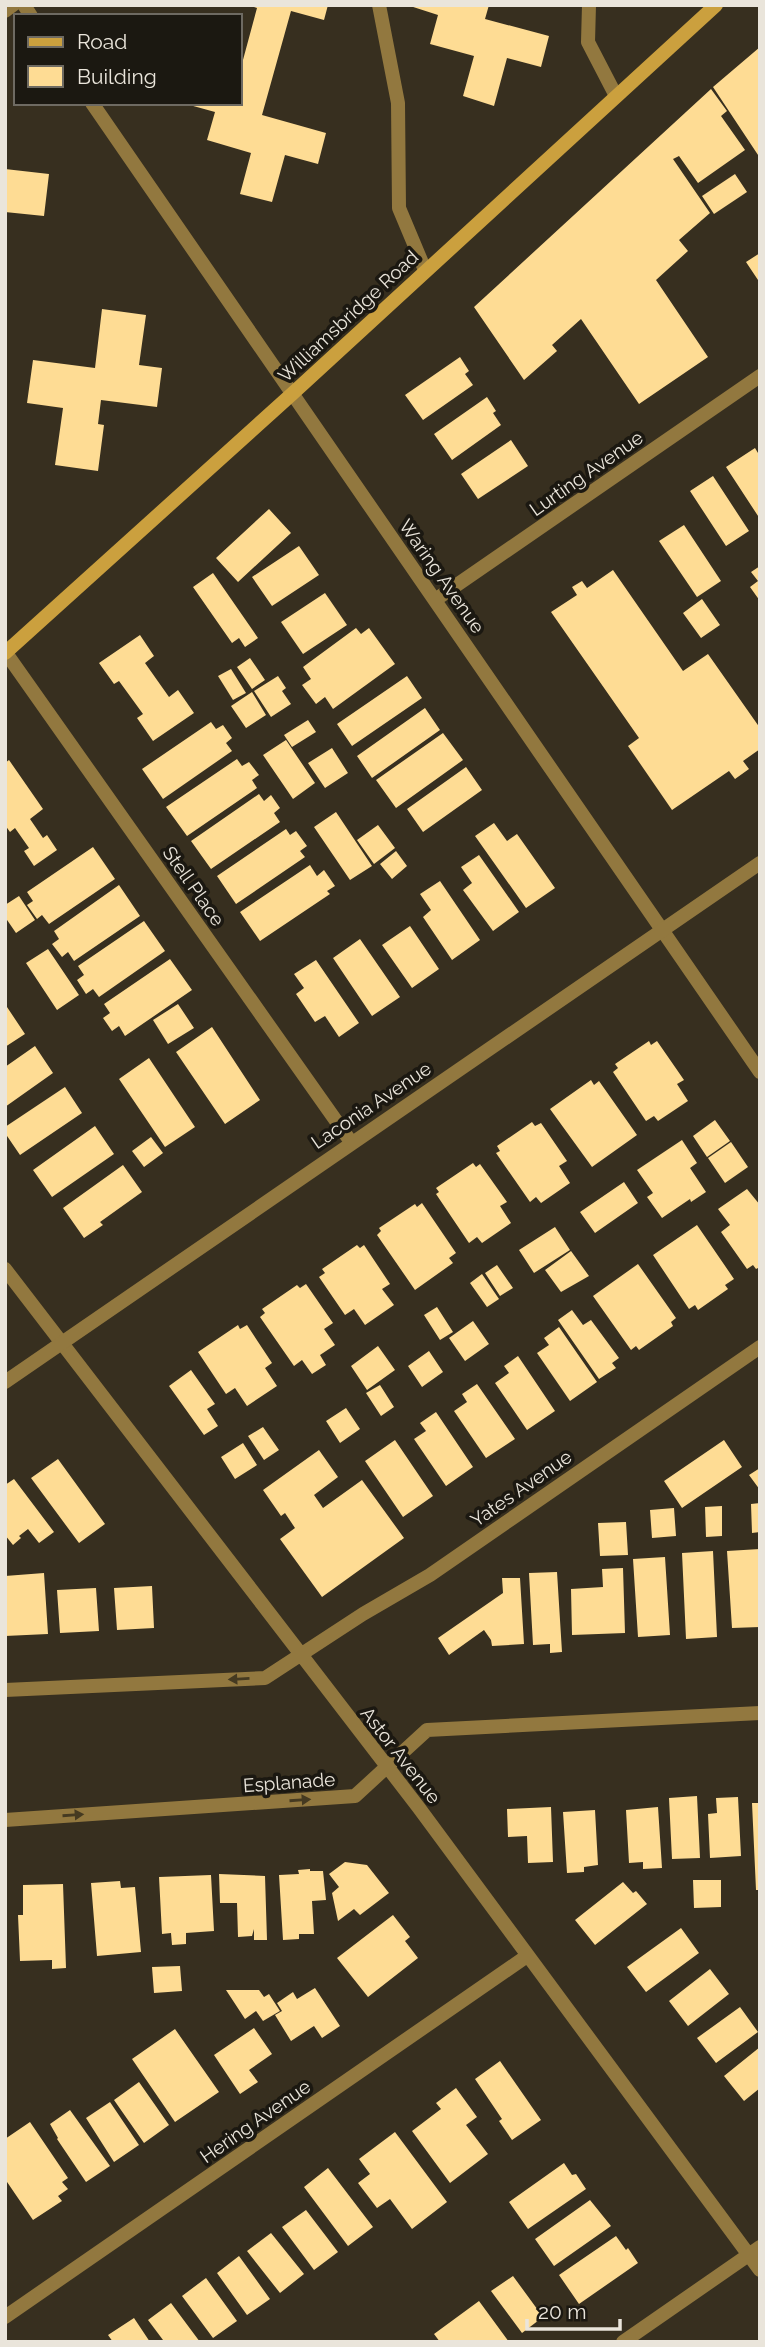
<svg xmlns="http://www.w3.org/2000/svg" width="765" height="2347" font-family="Raleway,sans-serif">
	<rect width="100%" height="100%" fill="#372f1f"/>
	<path fill="#fedc94" d="M249,5H328L324,20L291,11L262,115L326,133L318,164L285,155L272,202L240,194L251,153L207,140L215,112L186,104L240,103V71L257,8Z
		M407,5H489L485,19L549,36L541,67L507,58L494,106L463,96L474,56L430,44L438,15Z
		M760,47V158L713,87Z
		M711,89L727,111L721,116L745,150L698,183L679,156L673,159L710,213L679,240L688,251L656,280L708,357L639,404L581,319L552,345L557,351L524,380L474,307Z
		M5,169L49,174L44,216L5,212Z
		M735,174L747,192L714,214L702,196Z
		M760,253V283L746,262Z
		M102,309L146,315L139,365L162,368L157,407L101,400L98,424L104,425L98,471L55,465L63,408L27,403L33,360L95,368Z
		M460,357L469,371L465,374L473,385L423,420L405,395Z
		M487,397L496,411L493,413L501,425L452,460L434,434Z
		M511,440L528,466L478,499L461,474Z
		M755,448L758,453L760,451V519L726,467Z
		M713,476L749,531L726,546L690,491Z
		M269,509L291,533L238,582L216,558Z
		M684,525L721,581L697,597L659,541Z
		M299,546L319,575L272,606L252,577Z
		M760,566V601L750,587L758,581L751,572Z
		M613,570L683,671L708,654L760,728V749L743,761L749,769L735,779L729,771L672,810L628,746L639,738L551,612L577,595L572,587L582,581L587,588Z
		M213,573L258,638L245,647L239,638L232,643L193,587Z
		M325,593L347,625L303,654L281,622Z
		M702,599L720,625L701,638L683,613Z
		M356,628L361,634L369,628L395,664L333,709L325,697L316,704L302,685L311,679L303,667Z
		M140,635L154,656L145,663L169,697L178,690L194,713L153,741L137,718L143,714L119,681L114,684L99,663Z
		M250,658L265,680L252,689L237,667Z
		M231,669L246,693L233,700L218,676Z
		M278,676L286,688L282,691L291,704L271,717L254,691Z
		M407,676L422,698L352,746L337,724Z
		M252,692L266,715L246,728L231,706Z
		M425,708L440,730L372,778L357,756Z
		M308,720L316,732L292,747L284,735Z
		M211,722L216,729L223,725L232,738L226,743L232,751L163,799L142,769Z
		M443,733L463,760L396,808L376,780Z
		M286,740L315,783L293,799L263,755Z
		M332,748L348,773L325,788L308,763Z
		M237,759L242,766L249,762L259,775L252,780L257,788L187,836L166,807Z
		M9,760L43,809L30,819L43,838L47,835L57,850L34,866L24,851L29,848L15,828L10,832L5,825V763Z
		M466,767L482,790L423,832L407,809Z
		M259,794L264,801L271,795L280,808L274,813L280,822L211,869L191,841Z
		M336,812L372,866L350,880L314,827Z
		M494,823L507,841L517,834L555,888L526,908L475,836Z
		M378,825L395,848L374,864L357,840Z
		M286,829L290,835L296,831L307,846L300,851L305,857L236,904L217,876Z
		M93,847L115,879L49,924L42,915L37,919L27,905L33,901L27,892Z
		M396,851L407,866L392,879L380,864Z
		M479,855L519,912L493,931L463,890L472,883L461,867Z
		M310,865L317,876L324,870L335,886L327,891L330,894L260,941L240,912Z
		M440,881L480,940L452,960L423,917L431,910L420,894Z
		M119,885L140,916L74,961L68,952L62,957L52,944L59,939L54,931Z
		M19,896L35,920L16,933L5,917V905Z
		M144,921L165,951L99,997L93,989L86,994L77,980L84,975L78,966Z
		M410,926L439,969L412,988L382,945Z
		M360,939L400,997L372,1016L333,958Z
		M48,949L79,995L57,1010L26,963Z
		M170,959L192,990L125,1036L119,1026L112,1031L103,1018L110,1013L104,1004Z
		M316,960L359,1023L339,1037L325,1016L315,1022L296,994L304,988L294,974Z
		M5,1004L25,1034L5,1047Z
		M178,1004L194,1028L168,1044L153,1020Z
		M212,1027L260,1100L225,1124L176,1052Z
		M649,1041L651,1045L657,1041L684,1080L677,1084L688,1101L658,1121L654,1116L646,1121L613,1072L618,1068L615,1064Z
		M35,1046L53,1073L5,1107V1067Z
		M149,1058L195,1127L165,1147L119,1079Z
		M591,1080L594,1085L599,1081L637,1135L592,1167L550,1109Z
		M65,1087L82,1113L20,1155L5,1133V1127Z
		M715,1120L730,1141L707,1157L693,1136Z
		M532,1122L535,1126L541,1123L567,1161L559,1166L570,1183L541,1203L536,1197L530,1202L496,1153L500,1151L497,1146Z
		M95,1126L114,1154L52,1197L33,1170Z
		M151,1137L163,1153L144,1167L132,1151Z
		M682,1140L697,1163L690,1168L706,1192L691,1202L690,1199L662,1218L647,1197L653,1193L637,1170Z
		M731,1142L748,1167L725,1183L708,1158Z
		M473,1163L476,1167L480,1164L507,1202L500,1206L511,1223L482,1243L477,1237L469,1243L436,1194L439,1192L436,1188Z
		M123,1165L142,1192L100,1222L103,1225L84,1238L63,1208Z
		M624,1182L638,1203L595,1233L580,1212Z
		M747,1189L760,1205V1267L756,1269L753,1265L747,1269L721,1232L730,1225L718,1209Z
		M422,1203L456,1253L449,1258L453,1263L415,1290L377,1235L381,1231L379,1228L415,1204L417,1207Z
		M697,1225L734,1279L725,1285L728,1289L698,1310L695,1305L689,1309L653,1255Z
		M555,1227L570,1250L534,1273L519,1250Z
		M357,1245L360,1248L364,1245L390,1284L382,1289L394,1305L365,1325L354,1309L345,1315L319,1277L325,1273L322,1269Z
		M571,1251L589,1276L561,1292L545,1270Z
		M638,1264L676,1318L671,1322L673,1326L639,1350L636,1346L631,1350L593,1296Z
		M497,1265L513,1288L500,1296L485,1273Z
		M482,1274L499,1299L487,1307L470,1283Z
		M306,1284L333,1323L324,1329L335,1345L320,1355L326,1365L312,1374L302,1360L294,1366L260,1317L265,1313L262,1309L297,1285L300,1288Z
		M437,1307L453,1332L440,1340L424,1315Z
		M572,1310L583,1325L591,1320L619,1358L612,1363L616,1368L599,1379L558,1320Z
		M473,1321L489,1344L465,1361L449,1338Z
		M238,1325L240,1329L247,1325L272,1363L265,1368L277,1386L247,1406L235,1388L226,1394L198,1352Z
		M559,1327L597,1382L570,1401L537,1353L549,1345L544,1338Z
		M378,1346L395,1370L367,1390L351,1366Z
		M429,1351L443,1372L422,1387L408,1366Z
		M518,1356L555,1411L527,1430L495,1383L509,1373L504,1366Z
		M191,1370L215,1404L207,1409L218,1426L204,1435L169,1386Z
		M477,1384L515,1439L486,1458L454,1411L467,1402L462,1394Z
		M380,1385L394,1407L381,1416L366,1393Z
		M346,1408L360,1429L340,1443L326,1421Z
		M436,1412L473,1467L446,1486L414,1439L426,1431L420,1423Z
		M263,1427L279,1450L264,1460L248,1436Z
		M395,1440L433,1496L403,1517L365,1461Z
		M724,1440L742,1467L682,1508L664,1481Z
		M243,1443L257,1465L235,1479L221,1457Z
		M319,1450L338,1477L314,1495L323,1508L362,1480L404,1538L322,1597L280,1539L295,1528L285,1513L281,1516L263,1490Z
		M58,1459L105,1524L79,1543L31,1478Z
		M760,1468V1490L749,1475Z
		M14,1479L54,1532L39,1543L28,1529L19,1536L21,1538L13,1545L5,1535V1485Z
		M760,1503V1532L752,1533L751,1504Z
		M722,1506V1536L706,1537L705,1507Z
		M674,1508L676,1536L652,1538L650,1510Z
		M626,1522L628,1555L600,1556L598,1523Z
		M760,1549V1627L732,1628L727,1551Z
		M713,1551L717,1637L686,1639L682,1553Z
		M665,1557L670,1635L638,1637L633,1559Z
		M623,1568L625,1633L572,1635L571,1589L603,1587L602,1569Z
		M557,1572L562,1652L550,1653V1644L533,1645L529,1573Z
		M44,1573L48,1634L5,1636V1576Z
		M502,1578H520L524,1644L492,1646L491,1640L484,1630L449,1655L438,1638L503,1593Z
		M152,1586L154,1628L117,1630L114,1588Z
		M96,1588L99,1631L60,1633L57,1590Z
		M697,1796L700,1858L672,1859L669,1798Z
		M738,1797L741,1856L710,1858L708,1814L717,1813L716,1798Z
		M752,1803H760V1890H756Z
		M551,1807L553,1862L528,1863L527,1836L508,1837L507,1809Z
		M658,1807L662,1868L643,1869V1862L629,1863L626,1810Z
		M595,1810L598,1865L584,1867V1872L567,1873L563,1812Z
		M345,1862L367,1865L389,1893L360,1915L354,1909L338,1921L332,1893L339,1887L329,1874Z
		M310,1869V1871H323L326,1900L312,1901L314,1934H299V1939L283,1940L279,1875L299,1874L298,1870Z
		M219,1874L265,1876L267,1940H254V1929L252,1936L238,1937L237,1903H220Z
		M211,1875L214,1931L186,1933V1944L172,1945L171,1933L162,1934L159,1877Z
		M693,1880H721V1907L694,1908Z
		M120,1881L121,1888L135,1887L141,1952L97,1956L91,1883Z
		M623,1882L633,1893L636,1891L647,1904L595,1945L575,1920Z
		M63,1884L66,1968L52,1969V1960L20,1961L18,1915H23V1885Z
		M393,1915L410,1937L405,1941L418,1958L368,1997L337,1958Z
		M681,1928L699,1953L646,1992L627,1967Z
		M180,1966L182,1991L154,1993L152,1967Z
		M710,1969L729,1994L688,2026L669,2001Z
		M315,1988L340,2026L322,2038L314,2026L291,2041L275,2015L282,2011L277,2003L293,1992L297,1999Z
		M226,1990H259L264,1997L269,1994L280,2011L263,2021L256,2011L245,2019Z
		M740,2007L758,2032L716,2063L697,2038Z
		M254,2028L272,2054L249,2070L258,2082L240,2094L214,2055Z
		M175,2029L219,2092L175,2122L132,2059Z
		M760,2047V2088L744,2101L724,2076Z
		M500,2061L541,2120L512,2140L499,2121L502,2119L475,2079Z
		M139,2082L169,2125L144,2143L114,2100Z
		M456,2088L477,2117L466,2125L488,2154L450,2183L412,2131L441,2109L436,2103Z
		M110,2102L139,2145L114,2162L86,2118Z
		M70,2110L110,2166L86,2182L57,2139L58,2138L50,2124Z
		M30,2122L68,2178L62,2182L68,2189L58,2196L62,2201L33,2220L5,2179V2139Z
		M395,2132L447,2202L412,2229L390,2199L377,2208L358,2183L370,2174L359,2159Z
		M564,2163L572,2175L576,2174L586,2189L528,2229L509,2202Z
		M328,2168L373,2227L348,2246L304,2187Z
		M590,2200L611,2226L554,2266L535,2239Z
		M306,2210L338,2252L314,2270L282,2227Z
		M271,2233L304,2274L280,2293L247,2251Z
		M616,2236L626,2250L628,2248L638,2263L579,2304L559,2275Z
		M239,2256L270,2299L247,2315L217,2273Z
		M513,2276L543,2317L522,2333L491,2291Z
		M206,2278L237,2321L213,2338L182,2296Z
		M479,2301L509,2342H440L434,2334Z
		M171,2303L200,2342L163,2340L148,2320Z
		M134,2318L150,2342H113L108,2335Z"/>
	<g fill="none" stroke-linecap="round" stroke-linejoin="round">
		<path stroke="#92783f" stroke-width="14" d="M379,5L398,103L399,208L425,270
			M589,5L588,42L616,96"/>
		<path stroke="#92783f" stroke-width="14" d="M24,5L31,16
			M5,11L13,5
			M92,103L760,1072
			M435,600L760,376
			M6,653L351,1142
			M5,1269L419,1808L760,2270
			M5,1690L265,1678L363,1614L430,1575L760,1347
			M5,1820L355,1796L427,1730L760,1713
			M5,2317L527,1956
			M623,2342L760,2247"/>
		<path stroke="#92783f" stroke-width="14" d="M5,1382L760,863"/>
		<path stroke="#cba03e" stroke-width="14" d="M5,653L292,394L716,5"/>
	</g>
	<defs><path id="oneway-solid" d="M-6-.8H1V-3.2L6.5 0L1 3.2V.8H-6Z" transform="scale(1.75)"/></defs>
	<g fill="#453a21">
		<use href="#oneway-solid" transform="translate(239 1679) rotate(177)"/>
		<use href="#oneway-solid" transform="translate(300 1800) rotate(-4)"/>
		<use href="#oneway-solid" transform="translate(73 1815) rotate(-4)"/>
	</g>
	<g text-anchor="middle" dominant-baseline="central" stroke-width="7" stroke-linejoin="round" paint-order="stroke">
		<g font-size="19" fill="#eae5db" stroke="#1b1811">
			<text transform="translate(348 316) rotate(-43)">Williamsbridge Road</text>
			<text transform="translate(586 473) rotate(-35)">Lurting Avenue</text>
			<text transform="translate(442 576) rotate(55)">Waring Avenue</text>
			<text transform="translate(194 886) rotate(55)">Stell Place</text>
			<text transform="translate(371 1105) rotate(-34)">Laconia Avenue</text>
			<text transform="translate(521 1488) rotate(-35)">Yates Avenue</text>
			<text transform="translate(401 1755) rotate(52)">Astor Avenue</text>
			<text transform="translate(289 1782) rotate(-4)">Esplanade</text>
			<text transform="translate(255 2121) rotate(-35)">Hering Avenue</text>
		</g>
	</g>
	<rect width="765" height="2347" fill="none" stroke="#eae5db" stroke-width="14"/>
	<rect x="14" y="14" width="228" height="91" fill="#1b1811" stroke="#6e6a62" stroke-width="2"/>
	<rect x="28" y="37" width="35" height="10" fill="#cba03e" stroke="#6e6a62" stroke-width="2"/>
	<text x="77" y="49" font-size="21" fill="#eae5db">Road</text>
	<rect x="28" y="66" width="35" height="21" fill="#fedc94" stroke="#6e6a62" stroke-width="2"/>
	<text x="77" y="84" font-size="21" fill="#eae5db">Building</text>
	<path d="M527 2319v10h93v-10" fill="none" stroke="#eae5db" stroke-width="3.5"/>
	<text x="538" y="2319" font-size="21" fill="#eae5db" stroke="#1b1811" stroke-width="5" paint-order="stroke">20 m</text>
</svg>
